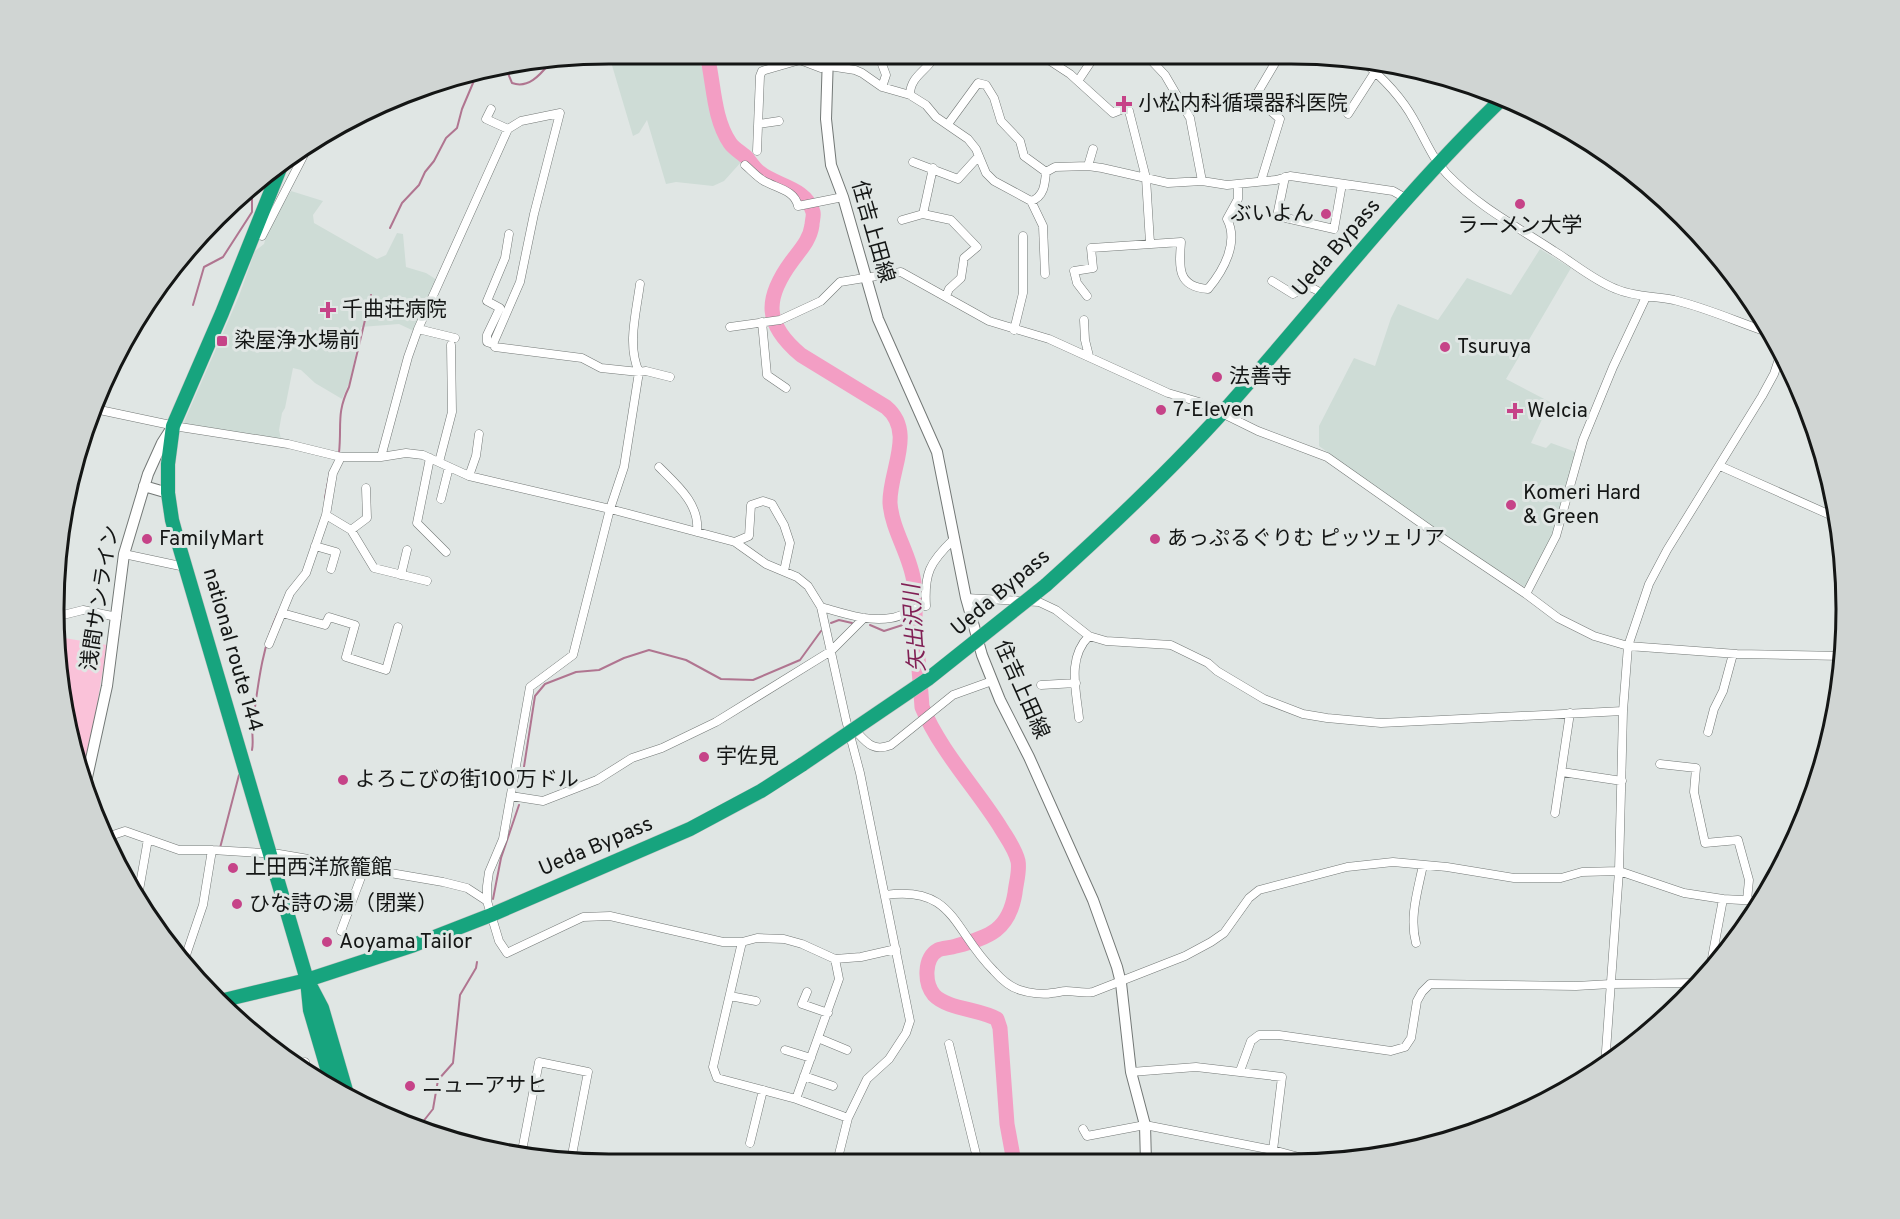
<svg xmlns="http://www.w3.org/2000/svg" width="1900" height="1219" font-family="Overpass,'Noto Sans JP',sans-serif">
	<rect width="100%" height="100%" fill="#e0e6e4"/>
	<path fill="#cedcd6" d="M613,54H685L702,67L718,128L727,145L742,161L724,181L713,186L676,182L666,184L647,120L639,133L633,136L611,62Z
		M291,191L323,201L313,215L314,223L377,259L386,255L397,233L403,234L406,267L426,273L437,280L414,331L399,324L361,327L350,381L342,399L315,383L301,370L293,368L285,408L282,413L279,430L281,439L280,440L186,425L184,422L239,296L255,251L264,244L268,229Z
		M1540,249L1571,268L1506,379L1550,402L1531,443L1546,448L1551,443L1576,452L1554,532L1525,587L1452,541L1319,446V426L1354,358L1375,366L1391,318L1398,304L1438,320L1467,278L1511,295Z"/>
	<path fill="#fac2d9" d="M58,637L107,645L91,741L83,775L73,754Z"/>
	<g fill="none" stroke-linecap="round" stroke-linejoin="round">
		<path stroke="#b07590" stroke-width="2" d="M507,71L512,83C528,89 540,75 549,64
			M390,228L402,203L419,185L425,172L434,161L446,138L457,128L462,109L476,76
			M193,305L204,267L223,257L252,212V193
			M339,453C342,424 336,414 349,387L371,295
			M325,498L330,472
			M831,623L839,620L852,623
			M870,625L884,631L915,621
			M252,750C254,741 251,732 253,722C258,685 262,647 278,613
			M521,786L535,696L545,684L576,672L599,670L624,658L649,650L686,660L721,679L753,680L800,660L821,631
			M220,848L239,775
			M493,899L501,858L519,805
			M254,1032L263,1030
			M418,1128L433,1109L438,1080L453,1063L460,995L476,968L477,962"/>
		<path stroke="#f39ec4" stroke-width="15" d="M707,55C714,83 713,118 730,143C734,149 742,153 747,158C751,163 754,168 759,172C775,186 806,187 813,212C814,216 812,221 812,225C810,240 800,250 792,261C764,299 764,324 801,355L886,407C916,432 889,471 890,503C892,531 911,556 914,583C916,595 915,608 915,620C917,649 920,678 922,707C940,750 974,786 999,825C1006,837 1015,848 1018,861C1020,871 1016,883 1015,893C1009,930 990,937 956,946C950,948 943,948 938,950C924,958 924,983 934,995C947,1009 980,1009 997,1019L1000,1028L1007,1124L1014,1162"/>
		<g stroke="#737876" stroke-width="9">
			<path id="street" d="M774,55L776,66
				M879,56L886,75L882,87
				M1044,57L1070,74L1113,113L1128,107L1146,178L1150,243
				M1148,57L1165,75L1190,118L1202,181
				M1360,59C1381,76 1401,96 1414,120C1425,139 1432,158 1447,174C1479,207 1516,226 1554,251C1575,264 1593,280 1616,289C1634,297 1655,296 1674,300C1707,308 1740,323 1773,334
				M1078,81L1094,57
				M910,95C910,76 927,71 935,56
				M491,109L486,119L508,129
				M1348,114L1375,72
				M759,124L779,121
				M948,124L978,83L986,85L994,98L1001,121L1020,141L1024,156L1046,172L1055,167L1088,166L1102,168L1168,183L1202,181L1227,185L1276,180L1290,176L1393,191L1407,199
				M757,151L760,76L762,71L800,60L821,68L829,66L855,70L862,73L882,87L910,95L926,105L936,117L968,139L976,149L986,173L994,181L1031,201L1043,226L1045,274
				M913,162L958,179L978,157
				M745,165C751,170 757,177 764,181C776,188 795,190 798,206L843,197
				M1088,166L1093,149
				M933,168L923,214L951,220L977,247L964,258L961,278L949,289L946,296
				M1285,177L1277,216L1334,229L1342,184
				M1261,181L1280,119L1255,97L1278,58
				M1031,201C1044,197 1045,184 1046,172
				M902,220L923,214
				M255,234L262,236L310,143
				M1272,281L1293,294C1308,285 1310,285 1324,295
				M640,284C636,314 627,345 639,372L624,467L610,509L573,655L530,687L503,839L489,872L487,886V901L499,941L507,953L583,917L610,916L723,942H742L757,938L784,939L802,944L835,959L861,957L896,949
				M1087,296L1077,283L1074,271L1093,268L1091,248L1181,242C1179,267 1177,287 1208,289C1224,270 1239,242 1227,219L1238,199V184
				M1084,320L1085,340L1089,356
				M762,322L767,375L786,388
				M730,327L780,320L821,301L840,282L901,272L989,321L1049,339L1168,393L1199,402L1258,431L1327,457L1435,533L1526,594L1558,618L1594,636L1628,646L1737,654L1843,656
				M418,329L455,338
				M1014,330L1023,293V236
				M493,344L487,342V335L500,308L487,301L505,258L509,234
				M95,409L180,427L288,444L341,457H381L406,453L423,455L469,476L610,509L735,542L766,564L797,577L808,586L821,607L846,720L860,773L910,1021L906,1033L889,1059L867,1079L848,1118L837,1162
				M381,457L408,357L418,329L508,129L521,121L560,113L534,214L520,282L493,344L495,347L582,358L601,368L639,372L646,371L670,377
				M430,458L417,523L446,552
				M439,462L452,412L451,345
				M1720,466L1837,518
				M659,467C677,485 700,504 697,532
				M469,476L476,456L479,434
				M441,499L449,467
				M326,515L351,530L374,568L427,581
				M351,530L367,518L366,488
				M735,542L749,536L751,505L763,501L772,504L784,525L790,543L784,571
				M315,546L336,552L331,569
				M124,554L185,567
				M401,575L407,550
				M1526,594L1556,536L1583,440L1613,367L1646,297
				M966,598L1039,602L1056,610L1089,636L1106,641L1171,645L1208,663L1217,671L1264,699L1303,714L1327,718L1381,723L1623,711
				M821,607C843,613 867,622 891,618C903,617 913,607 926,606C924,573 930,562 953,540
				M282,613L325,625L329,617L355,625L346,657L386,670L398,627
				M55,617L83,610L117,617
				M269,644L290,593L306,573L326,515L333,473L341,457
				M1041,685L1076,683
				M1079,718C1076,689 1067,658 1089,636
				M852,727C865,740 871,753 891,745L953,695L992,681
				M1708,732L1714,709L1723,691L1733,654
				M1660,764L1696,768L1694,792L1705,843L1738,840L1749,880L1747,900
				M1562,772L1622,781
				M511,796L543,801L597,780L632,758L662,748L716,722L831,651L864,618
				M1555,813L1570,713
				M110,836L125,831L179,850H212L279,854L443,882L467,888L487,901
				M885,895C955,885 953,931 994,971C1001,979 1010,987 1020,990C1029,993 1043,995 1052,993C1057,993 1061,991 1066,991C1075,991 1083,994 1093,992L1185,956L1211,942L1224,933L1249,898L1259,890L1347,867L1393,862L1447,867L1514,878H1561L1582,872L1619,871L1684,893L1723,899L1760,901
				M138,896L148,839
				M341,931L364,869
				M742,942L713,1067L717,1078L796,1099L848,1118
				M1416,943C1409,917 1418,890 1423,865
				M185,958L203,905L212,850
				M1710,969L1723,899
				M807,992L802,1004L828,1013
				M730,996L756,1001
				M818,1038L847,1050
				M949,1044L978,1162
				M785,1050L811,1058
				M1605,1065L1619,871L1623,711L1628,646L1649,584L1667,550L1762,396L1774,374L1781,353
				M302,1068L305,1062
				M1240,1071L1251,1041L1259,1035H1279L1391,1051L1405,1047L1411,1038L1417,1001L1422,992L1430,984L1576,986L1611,984L1696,983
				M1131,1072L1196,1067L1282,1077L1273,1150L1274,1164
				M804,1076L833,1086
				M796,1099L839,979L835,959
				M1083,1129L1087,1136L1145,1125L1273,1150L1325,1164
				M750,1143L763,1090
				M521,1156L539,1062L588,1072L571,1160"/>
		</g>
		<g stroke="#737876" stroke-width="12">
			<path id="secondary" d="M828,55L826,119L831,165L843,197L878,319L937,452L966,598L982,655L1000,700L1029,757L1093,900L1117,967L1121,983L1131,1072L1145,1125L1146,1163
				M144,486L168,493
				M86,782L107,686L124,554L148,474L162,443L171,429"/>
		</g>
		<g stroke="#c2c2c2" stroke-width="15">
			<path id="highway" d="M281,166L222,313L173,426L168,464V493L172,520L178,542L307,980L310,1010L332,1085
				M1046,585C1107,530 1167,474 1222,413C1316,308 1402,195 1504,97
				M311,987L322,1008L347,1094
				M224,1000L307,980L414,945L491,915L690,829L761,791L803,764"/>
		</g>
		<use href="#street" stroke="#fff" stroke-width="8"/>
		<use href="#secondary" stroke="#fff" stroke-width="10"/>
		<use href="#highway" stroke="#17a47e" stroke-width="14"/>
		<g stroke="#c2c2c2" stroke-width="15" stroke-linecap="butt">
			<path id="highway-bridge" d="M803,764L928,679L1046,585"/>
		</g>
		<use href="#highway-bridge" stroke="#17a47e" stroke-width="14"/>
	</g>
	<g fill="#c64388" stroke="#e0e6e4" stroke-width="2">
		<path d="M1121 95h6v6h6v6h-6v6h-6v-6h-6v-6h6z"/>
		<circle cx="1520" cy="204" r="6"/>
		<circle cx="1326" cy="214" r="6"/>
		<path d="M325 301h6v6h6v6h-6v6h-6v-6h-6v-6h6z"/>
		<rect x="216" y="335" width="12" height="12" rx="3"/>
		<circle cx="1445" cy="347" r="6"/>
		<circle cx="1217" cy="377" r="6"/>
		<circle cx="1161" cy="410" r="6"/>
		<path d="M1512 402h6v6h6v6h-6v6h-6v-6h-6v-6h6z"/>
		<circle cx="1511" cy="505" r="6"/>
		<circle cx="147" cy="539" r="6"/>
		<circle cx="1155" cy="539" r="6"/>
		<circle cx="704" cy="757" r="6"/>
		<circle cx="343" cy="780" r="6"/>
		<circle cx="233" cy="868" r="6"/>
		<circle cx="237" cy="904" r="6"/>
		<circle cx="327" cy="942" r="6"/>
		<circle cx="410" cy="1086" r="6"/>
	</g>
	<g text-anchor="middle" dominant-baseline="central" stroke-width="6" stroke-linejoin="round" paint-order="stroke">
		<g font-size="21" fill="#141615" stroke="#e0e6e4" text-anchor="start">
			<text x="1138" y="104">小松内科循環器科医院</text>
			<text x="1314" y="214" text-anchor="end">ぶいよん</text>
			<text x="1520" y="226" text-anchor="middle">ラーメン大学</text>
			<text x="342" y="310">千曲荘病院</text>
			<text x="234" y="341">染屋浄水場前</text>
			<text x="1457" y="347">Tsuruya</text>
			<text x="1229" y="377">法善寺</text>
			<text x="1173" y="410">7-Eleven</text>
			<text x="1527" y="411">Welcia</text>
			<text x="1523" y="493">Komeri Hard<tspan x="1523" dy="24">&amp; Green</tspan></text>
			<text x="159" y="539">FamilyMart</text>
			<text x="1167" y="539">あっぷるぐりむ ピッツェリア</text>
			<text x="716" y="757">宇佐見</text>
			<text x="355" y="780">よろこびの街100万ドル</text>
			<text x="245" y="868">上田西洋旅籠館</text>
			<text x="249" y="904">ひな詩の湯（閉業）</text>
			<text x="339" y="942">Aoyama Tailor</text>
			<text x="422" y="1086">ニューアサヒ</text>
		</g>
		<g font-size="21" fill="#141615" stroke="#e0e6e4">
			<text transform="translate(872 232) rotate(74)">住吉上田線</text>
			<text transform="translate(1337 248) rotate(-49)">Ueda Bypass</text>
			<text transform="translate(1001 593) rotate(-40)">Ueda Bypass</text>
			<text transform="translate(101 598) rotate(-81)">浅間サンライン</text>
			<text transform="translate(232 650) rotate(74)">national route 144</text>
			<text transform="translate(1021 690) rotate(66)">住吉上田線</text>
			<text transform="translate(596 847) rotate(-23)">Ueda Bypass</text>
		</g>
		<g font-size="22" font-style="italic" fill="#812055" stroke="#e0e6e4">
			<text transform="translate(916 628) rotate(-94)">矢出沢川</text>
		</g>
	</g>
	<path d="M0 0H1900V1219H0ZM609 64H1291A545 545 0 0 1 1836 609V609A545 545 0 0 1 1291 1154H609A545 545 0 0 1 64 609V609A545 545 0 0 1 609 64Z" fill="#d0d5d3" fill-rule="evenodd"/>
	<path fill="none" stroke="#141615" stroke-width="3" d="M609 64H1291A545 545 0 0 1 1836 609V609A545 545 0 0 1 1291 1154H609A545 545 0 0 1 64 609V609A545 545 0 0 1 609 64Z"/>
</svg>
